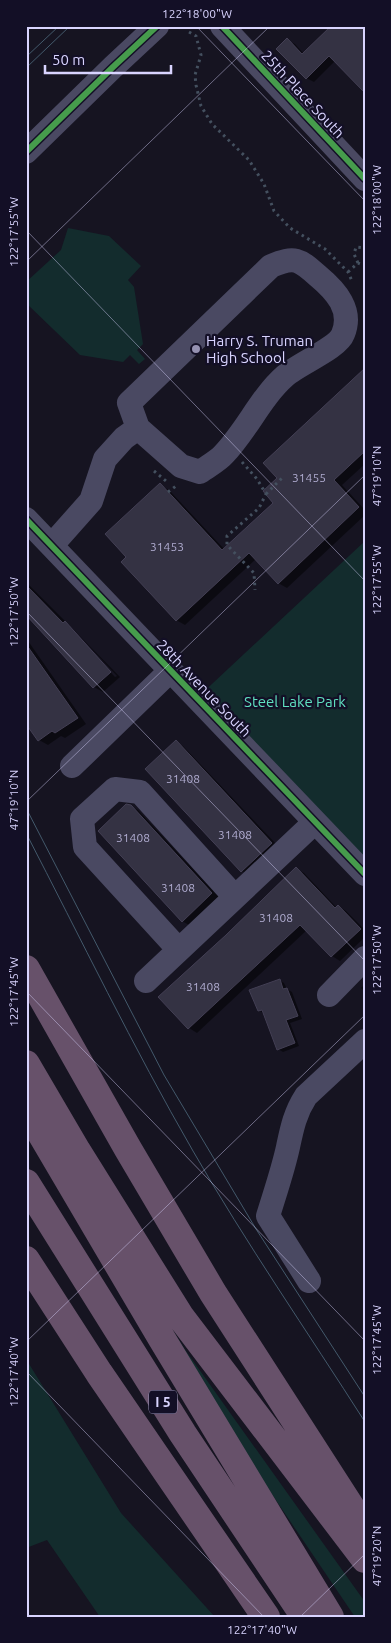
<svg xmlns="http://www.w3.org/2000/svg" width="391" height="1643" font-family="Ubuntu,sans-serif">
	<rect width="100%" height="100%" fill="#161421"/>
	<path fill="#132c2d" d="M68,228L109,236L141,266L128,280L134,287L143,344L137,350L145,359L139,364L130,355L123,362L80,355L26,303V282L61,250Z
		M365,541V874L197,698Z
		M117,1242L186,1351L365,1602V1617H355L246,1456Z
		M26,1359L121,1513L215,1617H100L47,1540L26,1548Z"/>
	<path fill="#0007" d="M332,27L335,61L314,82L306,78L287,40L295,44L304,54Z
		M365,370V464L342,485L365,510V515L287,588L278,583L256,559L185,625L176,620L128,557L160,485L169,490L225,550L275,503L279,478Z
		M26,582L70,626H67L115,677L117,676L71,627L120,677L103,692L94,687L26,613Z
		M26,638L86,724L65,738L61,736L48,745L39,740L26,722Z
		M176,742L183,746L279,847L249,875L242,871L147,769Z
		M130,806L138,810L219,897L189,925L182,921Z
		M296,869L304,873L337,908L338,906L346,911L365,930V937L340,961L332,956L307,930L197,1033L189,1028L227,936Z
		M279,980L284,983L287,989L292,992L302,1019L290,1023L299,1046L283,1052L278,1049L264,1014L259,1010Z
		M365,984V992L361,988Z"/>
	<path fill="#343243" stroke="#433f54" d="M331,26H365V93L329,56L306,79L276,49L287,38L302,54Z
		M365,368V451L334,480L359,507L278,584L249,553L176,621L121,562L126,557L105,534L160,483L222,550L273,503L263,491L277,478L263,463Z
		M26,585L63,623L65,621L111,672L93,688L26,615Z
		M26,644L78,718L55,733L52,731L38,741L26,724Z
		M176,740L272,843L241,872L145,769Z
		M126,804L131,805L212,893L182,922L98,831Z
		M296,867L335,908L338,905L361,929L331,957L300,925L188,1029L158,997L226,935Z
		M280,979L283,989L287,988L298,1016L286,1020L295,1043L277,1050L262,1010L258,1011L249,990Z"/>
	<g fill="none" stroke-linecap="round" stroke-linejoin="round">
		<path stroke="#44505f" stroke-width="3" stroke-dasharray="2.5 4" stroke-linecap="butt" d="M189,32L196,36L201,55L195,75L196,85L201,106L212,124L249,160L264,184L274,211L290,228L325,249L348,272L352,281
			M358,263L354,254L356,247L365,248
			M348,272L358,263L365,266
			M242,462L257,479L266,494L259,508L227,536V545L254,573L255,590
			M154,471L166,481
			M168,492L176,486
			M266,494L282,478"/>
		<path stroke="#4a4962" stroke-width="24" d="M222,26L365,179
			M26,152L113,67L157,26
			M26,519L365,874
			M52,545L91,501L105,459L124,438L138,428L181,466L200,472C208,466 218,461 224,454C247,430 261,397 285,376C298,364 338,348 343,334C353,310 336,291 318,276C299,259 295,256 271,266L129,403L138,428
			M72,766L170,671
			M179,950L85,847L82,819L115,789L140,792L235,897
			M146,981L315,822
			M329,995L365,958
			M309,1281L268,1216C275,1193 283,1170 288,1147C292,1128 295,1113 306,1096L365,1041"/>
		<path stroke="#67516a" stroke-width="28" d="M26,969L128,1149L213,1293L365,1529
			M26,1064L77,1151L180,1316L365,1559
			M26,1108L162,1339L330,1617
			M26,1183L183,1434L305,1617
			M26,1260L99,1373L266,1617"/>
		<path stroke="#43596b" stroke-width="1" d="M26,57L59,26
			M26,68L70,26
			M26,808L164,1075L256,1229L365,1397
			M26,833C81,939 133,1047 193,1151C246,1243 307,1331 365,1422"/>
		<g stroke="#130f26" stroke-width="9">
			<path id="cycleway" d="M222,26L365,179
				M26,152L113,67L157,26
				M26,519L365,874"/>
		</g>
		<use href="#cycleway" stroke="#469c4c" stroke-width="6"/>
	</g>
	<path fill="none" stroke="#d9d4ff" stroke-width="1" stroke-opacity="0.45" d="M196,26L365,201M26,230L365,581M26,262L270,26M26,611L365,961M26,802L365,475M26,991L365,1341M26,1342L365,1015M26,1371L264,1617M300,1617L365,1554"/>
	<circle fill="#9591b1" stroke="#130f26" stroke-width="2" cx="196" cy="349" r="5"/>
	<g text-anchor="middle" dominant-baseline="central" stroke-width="4.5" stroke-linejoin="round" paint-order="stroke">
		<g font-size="12" fill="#b0acd0">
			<text x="309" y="477">31455</text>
			<text x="167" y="546">31453</text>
			<text x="183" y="778">31408</text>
			<text x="235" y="834">31408</text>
			<text x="133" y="837">31408</text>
			<text x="178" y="887">31408</text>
			<text x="276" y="917">31408</text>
			<text x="203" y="986">31408</text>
		</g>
		<rect fill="#130f26" stroke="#9e99be" stroke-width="1" x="149" y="1390.5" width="28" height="23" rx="4"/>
		<g font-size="14" font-weight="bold" fill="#d9d4ff">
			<text x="163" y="1402">I 5</text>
		</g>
		<g font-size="15" fill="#d9d4ff" stroke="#130f26">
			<text transform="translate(303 94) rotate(47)">25th Place South</text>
			<text transform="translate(204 688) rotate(46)">28th Avenue South</text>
		</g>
		<g font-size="15" fill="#d9d4ff" stroke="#130f26" text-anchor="start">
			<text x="206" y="340">Harry S. Truman<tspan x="206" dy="17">High School</tspan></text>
		</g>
		<g font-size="15" fill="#5fe0c0" stroke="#130f26">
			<text x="295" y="701">Steel Lake Park</text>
		</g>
	</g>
	<rect width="391" height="1643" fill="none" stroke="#130f26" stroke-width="55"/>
	<path d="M45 65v8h126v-8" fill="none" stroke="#d9d4ff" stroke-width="2.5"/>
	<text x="52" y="65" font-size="15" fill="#d9d4ff" stroke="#130f26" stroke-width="4" paint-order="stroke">50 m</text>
	<rect x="28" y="28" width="336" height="1588" fill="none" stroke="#d9d4ff" stroke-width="2"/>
	<g font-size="12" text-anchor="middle" fill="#d9d4ff">
		<text x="197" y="18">122°18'00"W</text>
		<text transform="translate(377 200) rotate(-90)" y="4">122°18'00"W</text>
		<text transform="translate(14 232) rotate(-90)" y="4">122°17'55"W</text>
		<text transform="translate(377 476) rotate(-90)" y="4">47°19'10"N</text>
		<text transform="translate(377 580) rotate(-90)" y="4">122°17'55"W</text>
		<text transform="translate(14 612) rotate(-90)" y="4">122°17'50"W</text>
		<text transform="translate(14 800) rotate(-90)" y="4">47°19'10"N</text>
		<text transform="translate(377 960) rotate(-90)" y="4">122°17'50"W</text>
		<text transform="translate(14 992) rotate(-90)" y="4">122°17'45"W</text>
		<text transform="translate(377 1340) rotate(-90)" y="4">122°17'45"W</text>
		<text transform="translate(14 1372) rotate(-90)" y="4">122°17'40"W</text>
		<text transform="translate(377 1556) rotate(-90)" y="4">47°19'20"N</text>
		<text x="262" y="1634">122°17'40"W</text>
	</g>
</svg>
